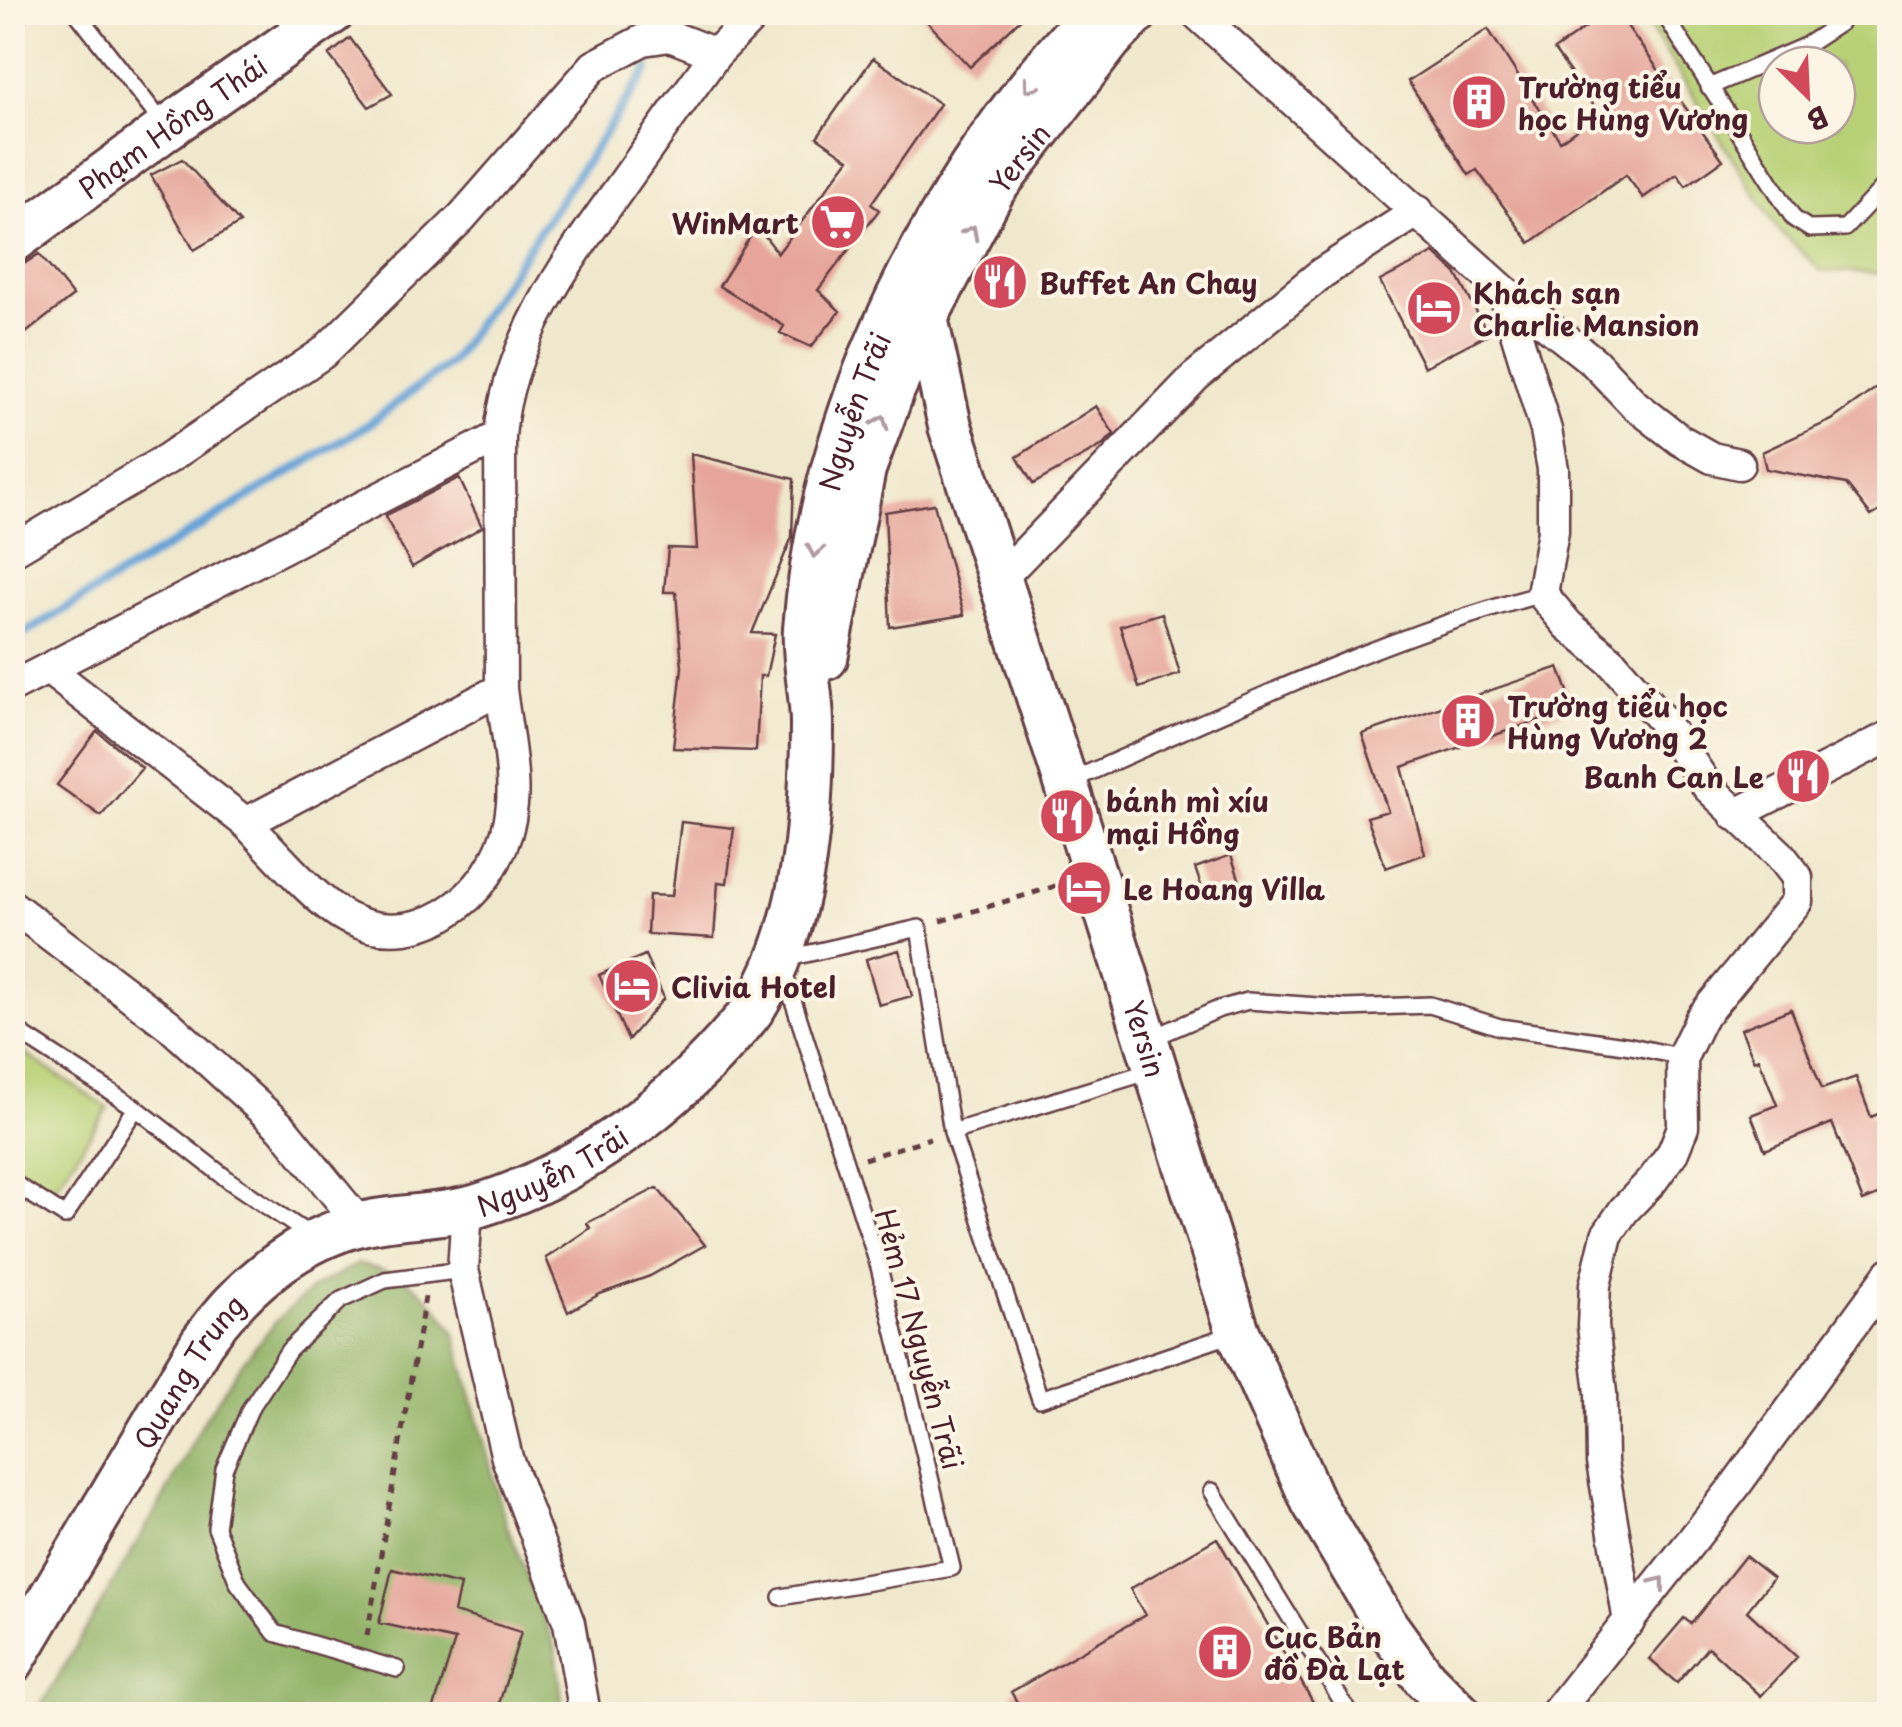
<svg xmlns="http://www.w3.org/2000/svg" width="1902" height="1727" font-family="'Playpen Sans',sans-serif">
	<rect width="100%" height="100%" fill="#fcf5e5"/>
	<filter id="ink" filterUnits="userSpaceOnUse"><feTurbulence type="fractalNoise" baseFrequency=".01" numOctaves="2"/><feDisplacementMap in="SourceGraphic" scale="20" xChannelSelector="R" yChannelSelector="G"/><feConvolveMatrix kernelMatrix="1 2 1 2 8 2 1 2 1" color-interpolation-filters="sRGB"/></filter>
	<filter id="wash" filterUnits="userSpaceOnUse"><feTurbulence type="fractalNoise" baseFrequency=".0048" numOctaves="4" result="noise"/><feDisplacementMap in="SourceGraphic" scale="40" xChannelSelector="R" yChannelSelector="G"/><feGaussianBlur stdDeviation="2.25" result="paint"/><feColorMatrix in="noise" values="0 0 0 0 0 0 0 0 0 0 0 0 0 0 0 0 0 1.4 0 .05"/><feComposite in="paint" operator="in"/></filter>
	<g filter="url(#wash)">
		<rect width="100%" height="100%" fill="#f0e8cc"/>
		<path fill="#b8d176" stroke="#817850" stroke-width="2.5" fill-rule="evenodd" d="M1641,13H1889V274L1820,270L1776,227ZM1777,65H1837V125H1777Z
			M13,1046L108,1108L50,1195L13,1171Z"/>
		<path fill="#92b367" stroke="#6e6949" stroke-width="2.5" d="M358,1264C407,1274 426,1289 454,1331L506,1523L556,1650L563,1708L560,1714H36L168,1490L204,1420L242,1363L278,1319L314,1287Z"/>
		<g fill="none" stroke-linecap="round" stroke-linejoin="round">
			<path stroke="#67a3d7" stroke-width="9" d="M12,641L369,424L452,361L648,69"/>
		</g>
		<g id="blocks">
			<path fill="#e6a49a" d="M918,12H1028L970,67Z
				M1607,12H1617L1723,160L1686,186L1677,174L1643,198L1626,175L1530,243L1477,170L1469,175L1408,81L1488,29L1560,141L1599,113L1554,50Z
				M350,38L392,94L369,107L329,55Z
				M873,58L940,104L871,204L879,210L818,290L840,311L811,347L780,333L784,326L719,286L757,226L778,253L849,159L817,137Z
				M182,159L240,223L194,250L151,175Z
				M1434,253L1456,273L1488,334L1424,367L1380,281Z
				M39,254L73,296L12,344V272Z
				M1890,378V505L1871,516L1846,484L1766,469L1762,452L1832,420Z
				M1096,406L1114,434L1103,445L1033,484L1017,457Z
				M691,454L794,479L792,537L752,633L775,634L766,676H760L756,751L673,748L682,667L676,592H664L668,548L697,549Z
				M459,478L482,527L412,567L385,516Z
				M934,504L964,615L890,627L885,512Z
				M1162,613L1180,674L1139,688L1120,626Z
				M1559,667L1574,708L1402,767L1425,854L1386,868L1367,817L1388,811L1362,734Z
				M97,731L142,768L101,816L57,785Z
				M681,822L734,828L727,883L718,882L714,938L647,934L649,895L672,896Z
				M1231,855L1242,887L1206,900L1195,868Z
				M899,950L912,996L879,1005L866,959Z
				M645,955L664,998L628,1040L599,975Z
				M1791,1009L1822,1089L1856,1077L1871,1117L1890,1109V1190L1863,1201L1832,1123L1765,1150L1751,1115L1777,1105L1759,1059L1754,1061L1741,1029Z
				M657,1188L705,1245L650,1276L600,1294L568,1312L546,1258L590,1228L587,1223Z
				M1217,1538L1320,1714H1024L1011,1692L1145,1615L1130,1589Z
				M1745,1556L1773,1578L1747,1611L1797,1657L1761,1696L1708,1647L1677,1683L1649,1659L1684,1618L1691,1624Z
				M392,1569L460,1585L454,1612L521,1632L496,1714H432L455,1640L379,1623Z"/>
		</g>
	</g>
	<g filter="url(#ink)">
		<use href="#blocks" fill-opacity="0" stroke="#633d43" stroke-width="2.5"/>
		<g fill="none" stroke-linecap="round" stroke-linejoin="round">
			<g stroke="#633d43" stroke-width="20">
				<path id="lane" d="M76,12L164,125
					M1663,12L1794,219L1810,229L1845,228L1890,180
					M1709,87L1805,46L1840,23L1841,12
					M1068,782C1223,714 1378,638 1542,594
					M12,1028L136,1108L231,1182L311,1236
					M1150,1039L1219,1009L1248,1001L1346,1008L1430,1005L1500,1027L1631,1046L1682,1057
					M952,1132L1154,1070
					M12,1182L65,1216L136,1108
					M1212,1491L1350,1714
					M781,1597L952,1568L879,1267L780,960L919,928L952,1132L1040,1399L1233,1334
					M397,1669L275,1633L238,1583L216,1528L224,1469L250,1409L289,1350L341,1300L385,1280L463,1270"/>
			</g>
			<g stroke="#633d43" stroke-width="35">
				<path id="street" d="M1195,12L1503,290L1594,362L1635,405L1680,440L1712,458L1739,464
					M1503,290L1546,430L1553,469V531L1542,594L1568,625L1611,661L1662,720L1708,787L1780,855L1797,877V901L1701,1018L1682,1057L1683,1127L1673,1152L1652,1181L1624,1210L1607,1235L1595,1285L1593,1326L1601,1393L1602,1462L1629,1622
					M12,551L167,459L323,353L462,217L594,66L643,40L670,36L716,54L757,12
					M999,580L1195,377L1322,273L1418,211
					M48,669L246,823L501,689L500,436
					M12,687L500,436C508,341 568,260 622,185C653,141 684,98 716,54
					M1735,815L1890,736
					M246,823C272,849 316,902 347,918C427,957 506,884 512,804C515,771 505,723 501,689
					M12,906L169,1025L282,1128L360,1224
					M467,1209L463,1270L507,1458L569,1623L585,1714
					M1555,1714L1735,1486L1890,1273"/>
			</g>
			<g stroke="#633d43" stroke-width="48">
				<g id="secondary">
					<path id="s1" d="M12,242L167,128L333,12"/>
					<path id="s2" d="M932,252L926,318L950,426L1066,783L1238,1332L1313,1502L1386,1625L1425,1679L1460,1714"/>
					<path id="s3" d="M826,658L864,469L893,390L926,318L994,189L1110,40L1137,12"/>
					<path id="s4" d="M12,1662L202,1342C241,1288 294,1241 361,1224C397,1215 437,1217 474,1207C571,1178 660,1115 727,1040C736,1029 748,1018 755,1006C805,925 812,818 812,725C812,693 803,661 805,629C822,402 939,176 1094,12"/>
				</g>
			</g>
			<path stroke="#633d43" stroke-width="5" stroke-dasharray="8 8" stroke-linecap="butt" d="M941,921L1059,885
				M864,1159L930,1138
				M367,1636L425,1297"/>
			<use href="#lane" stroke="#fff" stroke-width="15"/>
			<use href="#street" stroke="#fff" stroke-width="30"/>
			<use href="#secondary" stroke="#fff" stroke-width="42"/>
		</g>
		<defs><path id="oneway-chevron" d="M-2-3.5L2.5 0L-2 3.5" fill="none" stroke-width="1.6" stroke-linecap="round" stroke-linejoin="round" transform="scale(2.5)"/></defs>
		<g stroke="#ae9aa0">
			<use href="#oneway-chevron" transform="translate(1030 86) rotate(126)"/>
			<use href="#oneway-chevron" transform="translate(971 232) rotate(-62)"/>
			<use href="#oneway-chevron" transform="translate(881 422) rotate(-69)"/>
			<use href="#oneway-chevron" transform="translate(815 551) rotate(100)"/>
			<use href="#oneway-chevron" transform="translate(1659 1583) rotate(-52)"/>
		</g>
	</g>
	<defs>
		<g id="building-disc" transform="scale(2.875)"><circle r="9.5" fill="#d1495b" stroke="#fcf5e5"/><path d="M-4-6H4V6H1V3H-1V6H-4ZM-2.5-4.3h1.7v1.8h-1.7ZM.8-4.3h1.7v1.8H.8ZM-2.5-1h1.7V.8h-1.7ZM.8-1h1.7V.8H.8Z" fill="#fff"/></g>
		<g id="supermarket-disc" transform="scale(2.875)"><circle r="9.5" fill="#d1495b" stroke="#fcf5e5"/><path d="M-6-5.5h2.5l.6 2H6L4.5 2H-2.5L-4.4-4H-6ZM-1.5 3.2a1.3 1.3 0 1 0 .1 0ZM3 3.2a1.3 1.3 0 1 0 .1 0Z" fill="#fff"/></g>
		<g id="restaurant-disc" transform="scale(2.875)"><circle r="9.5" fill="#d1495b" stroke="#fcf5e5"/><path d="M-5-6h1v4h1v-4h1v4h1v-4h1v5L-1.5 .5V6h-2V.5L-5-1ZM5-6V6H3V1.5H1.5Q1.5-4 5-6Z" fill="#fff"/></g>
		<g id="hotel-disc" transform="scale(2.875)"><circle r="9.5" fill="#d1495b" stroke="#fcf5e5"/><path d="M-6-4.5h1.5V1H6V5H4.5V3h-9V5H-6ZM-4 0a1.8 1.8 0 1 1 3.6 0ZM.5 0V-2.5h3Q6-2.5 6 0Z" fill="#fff"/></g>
	</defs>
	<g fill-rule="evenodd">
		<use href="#building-disc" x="1479" y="102"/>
		<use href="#supermarket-disc" x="838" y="222"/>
		<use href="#restaurant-disc" x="1000" y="282"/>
		<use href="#hotel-disc" x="1434" y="308"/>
		<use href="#building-disc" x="1468" y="721"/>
		<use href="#restaurant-disc" x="1803" y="776"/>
		<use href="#restaurant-disc" x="1067" y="816"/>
		<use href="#hotel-disc" x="1084" y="888"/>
		<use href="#hotel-disc" x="632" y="986"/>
		<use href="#building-disc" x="1225" y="1652"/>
	</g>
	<g text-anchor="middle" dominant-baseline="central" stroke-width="8" stroke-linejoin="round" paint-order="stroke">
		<g font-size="28" font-weight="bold" fill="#4a1f2b" stroke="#fcf5e5" text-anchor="start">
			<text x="1518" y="86">Trường tiểu<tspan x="1518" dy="32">học Hùng Vương</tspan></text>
			<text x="799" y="222" text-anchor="end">WinMart</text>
			<text x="1039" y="282">Buffet An Chay</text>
			<text x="1473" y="292">Khách sạn<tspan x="1473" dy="32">Charlie Mansion</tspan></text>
			<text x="1507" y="705">Trường tiểu học<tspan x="1507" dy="32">Hùng Vương 2</tspan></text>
			<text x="1764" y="776" text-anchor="end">Banh Can Le</text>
			<text x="1106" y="800">bánh mì xíu<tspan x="1106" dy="32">mại Hồng</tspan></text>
			<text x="1123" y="888">Le Hoang Villa</text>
			<text x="671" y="986">Clivia Hotel</text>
			<text x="1264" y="1636">Cục Bản<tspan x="1264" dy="32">đồ Đà Lạt</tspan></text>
		</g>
		<g font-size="28" fill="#4a1f2b" stroke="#fcf5e5">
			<text stroke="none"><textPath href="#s1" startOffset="198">Phạm Hồng Thái</textPath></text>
			<text stroke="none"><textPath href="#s3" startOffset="542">Yersin</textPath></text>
			<text stroke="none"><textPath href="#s4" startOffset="1650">Nguyễn Trãi</textPath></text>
			<text stroke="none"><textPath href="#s2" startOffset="820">Yersin</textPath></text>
			<text stroke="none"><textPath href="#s4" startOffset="775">Nguyễn Trãi</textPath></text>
			<text transform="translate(920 1339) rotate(75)">Hẻm 17 Nguyễn Trãi</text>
			<text stroke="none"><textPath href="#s4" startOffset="340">Quang Trung</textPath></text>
		</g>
	</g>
	<rect width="1902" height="1727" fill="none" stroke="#fcf5e5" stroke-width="50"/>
	<g transform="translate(1807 95) rotate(156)"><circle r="48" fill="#fcf5e5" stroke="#b59f9b" stroke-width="2.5"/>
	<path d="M0-8L18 38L0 25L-18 38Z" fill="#d1495b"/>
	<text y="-15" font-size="28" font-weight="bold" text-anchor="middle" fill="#4a1f2b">B</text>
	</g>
</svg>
